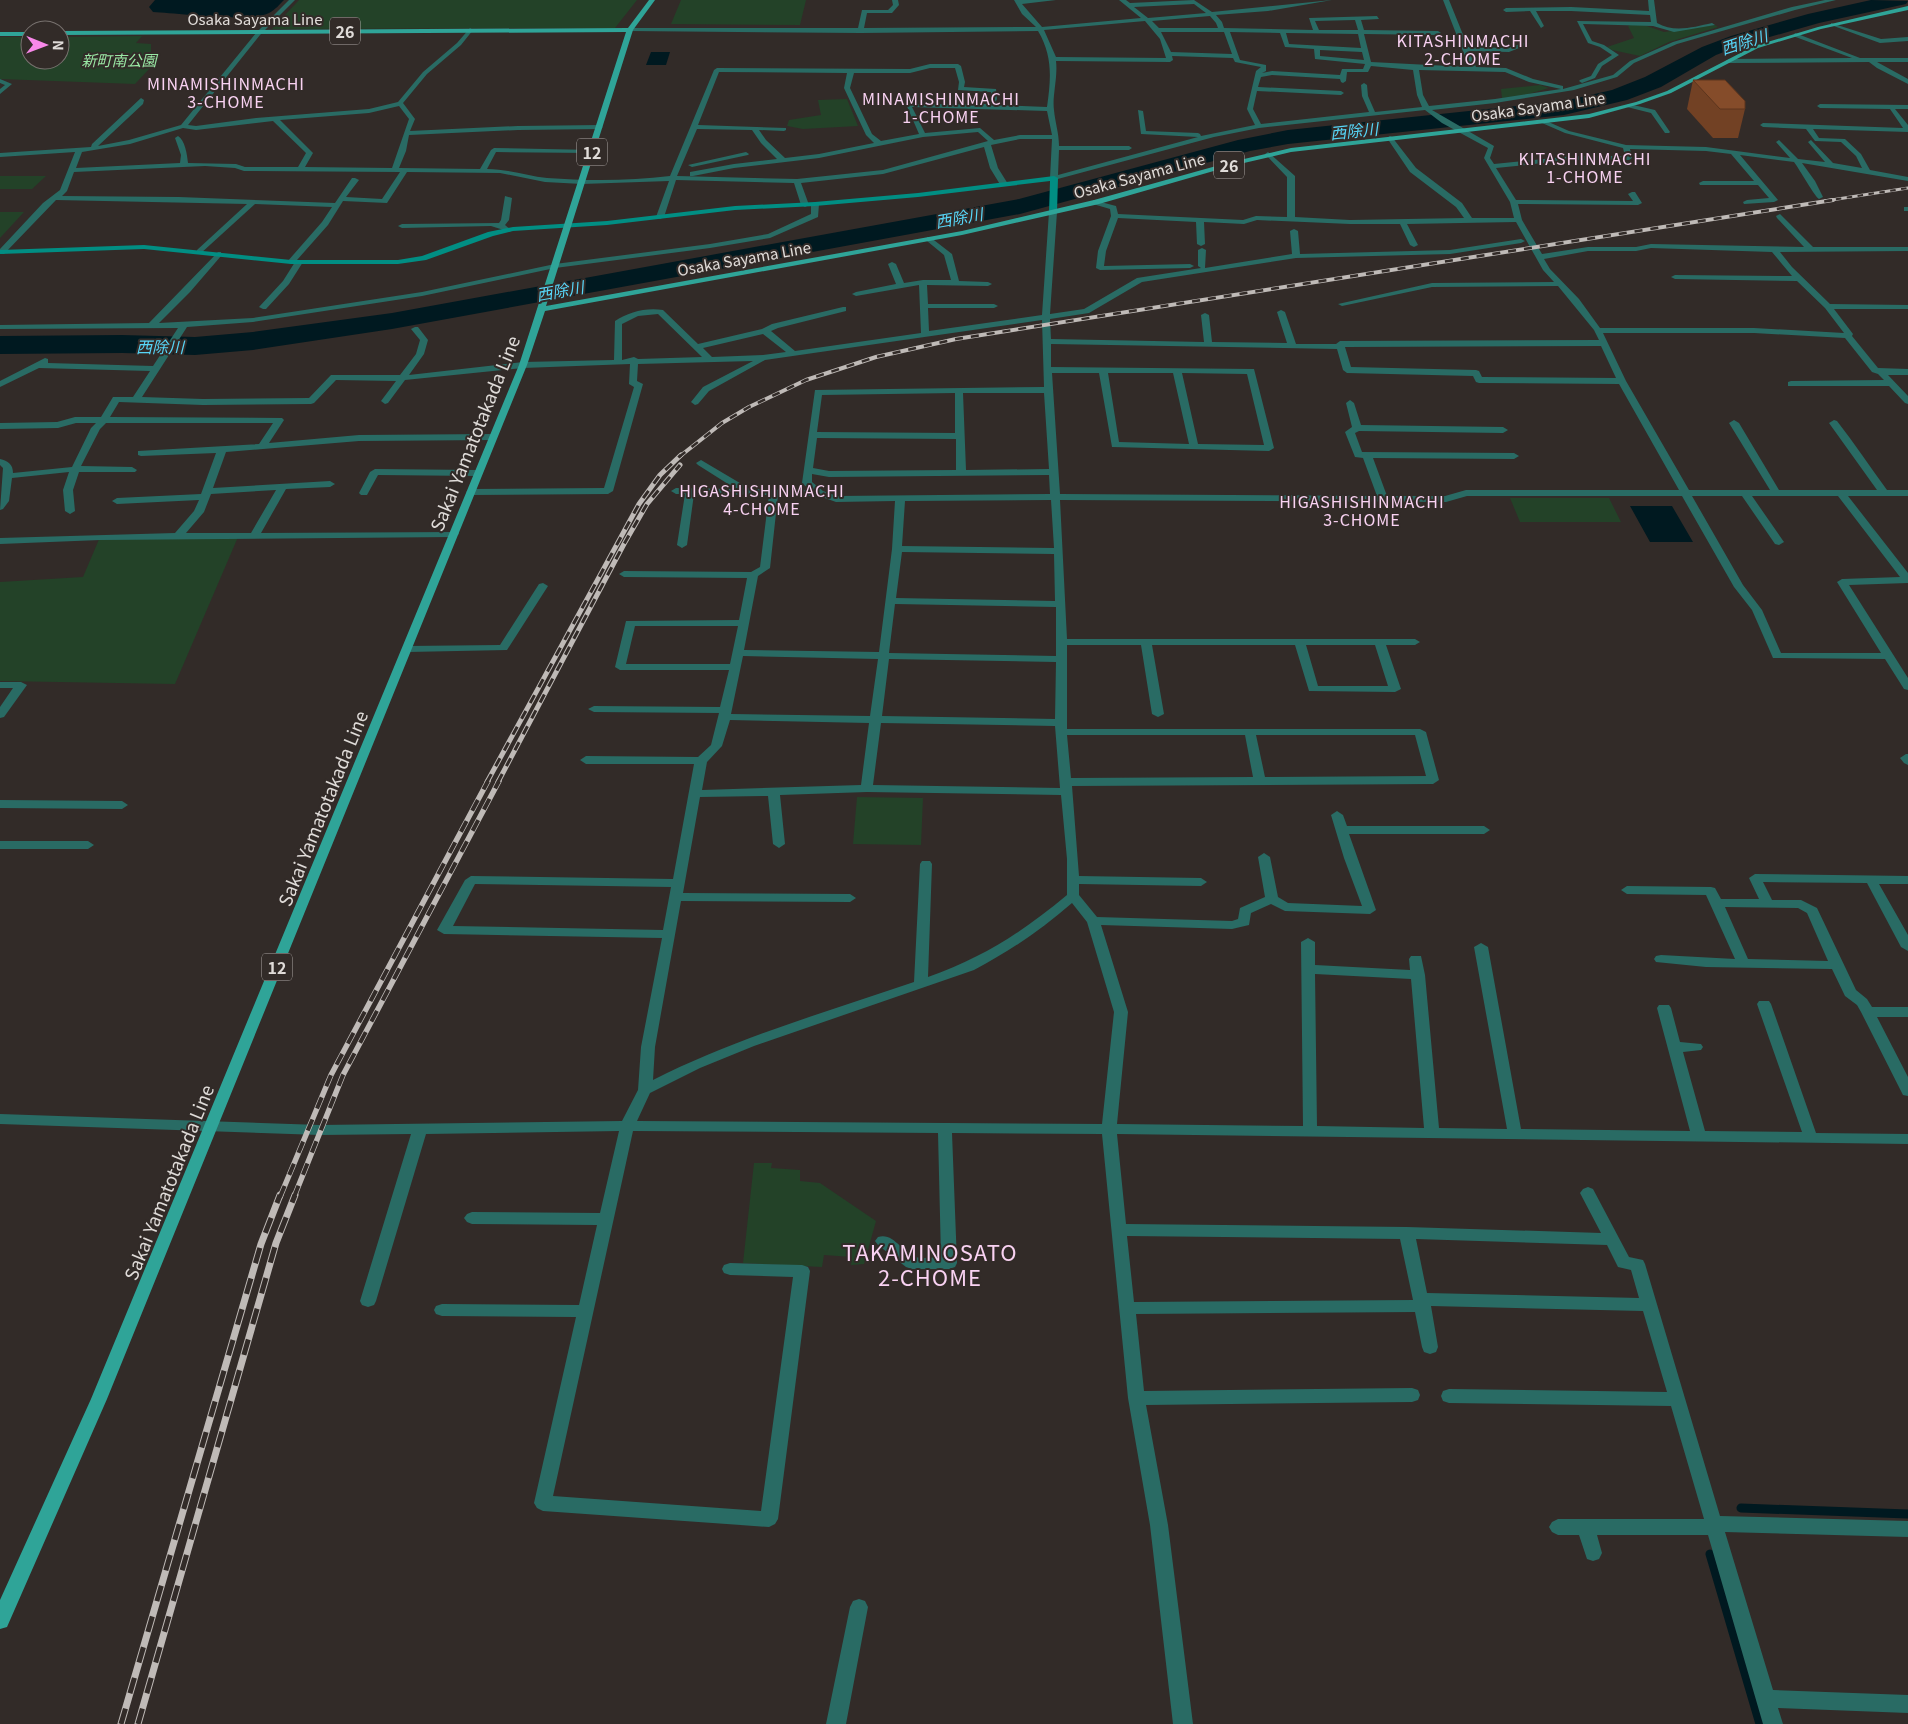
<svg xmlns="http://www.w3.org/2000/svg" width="1908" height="1724" font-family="Georgia,'Noto Sans JP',serif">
	<rect width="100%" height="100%" fill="#322b28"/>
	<path fill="#234228" d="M299,0H637L615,28L272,29Z
		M681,0H806L800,25L671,24Z
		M1630,25H1644L1664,32L1715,25L1718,27L1669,42L1640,56L1612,50L1607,47L1634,38L1628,26Z
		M142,36L136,43L151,44V67L135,84L0,79V37H30V60H60V37Z
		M1540,85L1549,88L1521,96L1502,98L1501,89Z
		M847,99L858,126L803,129L787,126L789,120L821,115L818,100Z
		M0,176H46L32,189H0Z
		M0,212H24L0,238Z
		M1510,498H1609L1621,522H1520Z
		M100,537H238L175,684L0,681V582L83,577Z
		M857,797L923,798L921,845L853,844Z
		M754,1163H772L771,1168L800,1170V1181L820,1183L876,1221L864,1264L851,1265L852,1257L824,1255L822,1267L743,1263Z"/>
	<path fill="#001920" d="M155,0H284C280,4 275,10 269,13C249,23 178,13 153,12L149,7Z
		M651,52H670L666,65H646Z
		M1630,506H1672L1693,542H1650Z"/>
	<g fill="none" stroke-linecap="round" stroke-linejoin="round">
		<path stroke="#001920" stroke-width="9" d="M1741,1508L1908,1514
			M1710,1554L1760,1724"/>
		<path fill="#001920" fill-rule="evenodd" d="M1871,0L1908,1L1906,4L1819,23L1745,44L1716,55L1661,87L1627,100L1564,115L1288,144L1250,151L1020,214L392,329L253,350L195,355L122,353L0,354V336L122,335L195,337L253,332L392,313L1019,199L1238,140L1288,130L1564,101L1612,90L1645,77L1702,47L1731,36L1808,14Z"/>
		<path fill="#296b64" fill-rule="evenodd" d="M289,0H295L260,35L188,125L196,126L256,118L369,109L398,102L423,72L457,43L470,28L473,30L461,45L427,74L403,103L415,119L410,131L518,126L600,125L603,127L600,129L518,130L409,135L406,151L399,168L480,169L491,150L494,148L594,150V152L592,153L496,152L487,169C508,169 527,176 547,178C587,181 630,181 670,176L714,70L717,68L910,69L930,64H958L961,66L965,82L964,87L996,89L997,99L994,105L1047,107C1051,79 1053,56 1038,31L861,33L628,31L630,28H858L862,10H888L893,5L892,0H898L899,5L892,13H867L864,28L1036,27L1022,14L1014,0H1056L1022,4L1042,27L1141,18L1119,0H1126L1130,3L1194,0L1212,12L1332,0L1268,11L1216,15L1222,22L1224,28L1313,30L1309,18L1377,16L1379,19L1361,20L1364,30L1438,31L1441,33L1438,35L1364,34L1371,62L1469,67L1443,0H1449L1468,47L1508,48L1526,42L1529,44L1509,52L1469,51L1476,67L1506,68L1533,79L1563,86V89L1613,75L1630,61L1673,42L1792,7L1825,0H1836L1795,10L1677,44L1634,63L1617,77L1574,90L1495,103L1432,110L1494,146L1490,158L1494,164L1573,156H1625L1623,148L1565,133L1542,123L1541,122L1544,120L1569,131L1626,145L1706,147L1790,158L1776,142L1779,140L1798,159L1825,162L1808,142L1811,140L1833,163L1862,168L1856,156L1841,142L1815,141L1806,129L1763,127L1760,125L1763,123L1903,128L1890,109L1820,108L1817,106L1820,104L1908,105V109H1895L1908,125V132L1813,129L1819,138L1845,139L1861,154L1870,170L1908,177V181L1802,163L1815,181L1823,197L1819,199C1815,197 1800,170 1794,162L1740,155L1778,200L1774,202L1744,204L1743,202L1747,200L1769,198L1758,185H1700L1699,183L1703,181H1754L1731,154L1706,151L1630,149L1632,158L1629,160H1573L1496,168L1516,200L1633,201L1628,194L1632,192H1635L1642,203L1638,205L1518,204L1522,220L1542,254L1588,247H1636L1651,244L1804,247L1777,218L1776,216L1780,214L1813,247H1908V251L1780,252L1792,267L1830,304L1908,305V309H1834L1853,334L1852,336L1878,368L1908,369V375H1888L1908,396V404L1905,403L1889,386H1788V382L1791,381L1884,380L1878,374L1872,372L1845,338L1754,333H1603L1626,381L1689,490H1770L1729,423L1734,420L1739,423L1779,490H1877L1829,423L1834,420L1837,421C1855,444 1870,467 1887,490H1908V496H1848L1908,573V583L1849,585L1908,678V690L1904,689L1885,659L1773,658L1752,610L1734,587L1682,496H1467L1446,502L1060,500L1067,639H1415L1420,642L1415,645H1386L1401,689L1395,692L1309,691L1295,645H1152L1164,714L1158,717L1152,714L1141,645H1067V729H1420L1426,732L1439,780L1433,784L1072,786L1079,876L1201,878L1207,882L1201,886L1079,884V895L1097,917L1232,921L1238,919L1240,908L1265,897L1258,857L1264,853L1270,857L1278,897L1288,903L1362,906L1344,858L1331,815L1337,811L1343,815L1347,826H1484L1490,830L1484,834H1349L1376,910L1370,914L1285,911L1271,904L1251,913L1249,925L1232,929L1101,925L1128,1012L1117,1124L1303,1126L1301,942L1308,938L1315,942V965L1410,970L1409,959L1411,956H1421L1425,975L1439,1128L1507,1129L1474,947L1481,943L1488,947L1521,1129L1690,1131L1657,1008L1659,1005H1669L1671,1008L1680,1042L1701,1044L1703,1047L1701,1050L1683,1052L1705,1131L1802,1132L1757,1004L1759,1001H1769L1771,1004L1816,1133L1908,1134V1144L1117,1134L1126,1224L1407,1227L1601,1233L1580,1193L1583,1189L1588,1187L1593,1189L1629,1257L1643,1260L1645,1264L1720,1516L1908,1521V1537L1725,1532L1773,1690L1908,1695V1713L1778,1708L1783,1724H1763L1708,1535H1597L1602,1553L1599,1559L1593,1561L1587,1559L1579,1535H1558L1552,1532L1549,1527L1552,1522L1558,1519H1704L1671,1406L1449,1403L1443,1401L1441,1396L1443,1391L1449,1389L1667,1392L1643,1311L1431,1306L1438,1347L1436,1352L1430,1354L1424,1352L1422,1347L1415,1312L1136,1314L1144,1391L1412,1388L1418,1390L1420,1395L1418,1400L1412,1402L1146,1405L1168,1525L1193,1724H1173L1150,1525L1128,1398L1102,1134L952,1133L957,1263L955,1267L949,1269H912L906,1267L878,1245L875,1241L878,1237C894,1232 902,1253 916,1257C923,1259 934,1257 941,1257L938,1133L633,1131L553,1496L761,1511L793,1277L730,1275L724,1273L722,1269L724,1265L730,1263L802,1265L808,1267L810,1271L778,1519L775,1524L769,1527L543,1511L537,1508L534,1503L576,1317L442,1316L436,1314L434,1310L436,1306L442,1304L579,1305L597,1225L472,1224L467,1222L464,1218L467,1214L472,1212L600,1213L619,1131L426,1134L376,1301L374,1305L368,1307L362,1305L360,1301L411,1134L320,1135L0,1124V1114L320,1125L622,1121L638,1090L641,1047L662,938L444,934L437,930L465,880L471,876L673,879L694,764H586L580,760L586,756L698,757L711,745L719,713L594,712L588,709L594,706L720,707L729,670H620L615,667L626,621L739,620L747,578L624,577L619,574L624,571L751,572L760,567L769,495L694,494L687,545L682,548L677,545L685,494H676L671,491L676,488L736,489L698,465L696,463L701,460L750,489L810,490L802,483L815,390L1044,387L1042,320L765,360L709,391L698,404L695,405L691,402L703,387L753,361L638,364L637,381L643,384L613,491L608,494L471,495L466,492L471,489L604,488L634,387L629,384L630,364L523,368L405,380L388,403L385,404L381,401L396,381L336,380L314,403L311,404L203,405L119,402L110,417L282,418L284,420L269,443L359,435L492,434L497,437L492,440L359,441L226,452L213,488L330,481L335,484L330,487L286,489L261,533L458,532L459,534L454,537L100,540L0,544V538L175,533L194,511L199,500L117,504L112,501L117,498L201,494L216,453L141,456L138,455V451L259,444L273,423H106L100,429L81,466L132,467L137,470L135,472H79L73,490L75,511L70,514L65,511L63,490L69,472L12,478L9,501L3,509L0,510L3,468L0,465V459C8,461 13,464 13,473L72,467L91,428L96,423H76L58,428L0,429V423L57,422L75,417H101L113,397H133L150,371L39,368L0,387V381L45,358L48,359V363L153,366L178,328L0,329V325L149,323L218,252H221V256L190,292L159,323L253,318L422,292L555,264L710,244L768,234L811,214V204L815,202L819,204L818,217L770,238L710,248L555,268L422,296L253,322L187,327L142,397L203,399L309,398L331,375H400L416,354L420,340L411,329L415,327H418L428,340L424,354L409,375L523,362L614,360L615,321C628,312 647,307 663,310L698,344L762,329L772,324L843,307H846V311L778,328L771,331L795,351L921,333L919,285L856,296L852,294L856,292L896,284L888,264L892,262L896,264L904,283L923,280H951L944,255L927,241V237H930L952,254L959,281L988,282L992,284L988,286L927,285L928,304H994L998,306L994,308H928L929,331L1042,315L1049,212L1053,210L1057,212L1050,314L1084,309L1137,278L1201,268L1198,266V250L1202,248L1206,250L1205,268L1292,254L1290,231L1294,229L1298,231L1300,254L1450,250L1521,239L1525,241L1521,243L1450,254L1296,258L1142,282L1089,313L1050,319L1051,339L1204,342L1201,315L1205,313L1209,315L1212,342L1287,343L1277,312L1281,310L1285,312L1296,344H1336L1340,341L1599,340L1594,330L1558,286L1432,287L1342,306L1338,304L1432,283L1554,282L1543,270L1516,222L1407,224L1418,245L1414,247L1410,245L1400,224H1350L1257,220L1244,224L1204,222L1205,244L1201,246L1197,244L1196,222L1118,218L1106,251L1104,266L1190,264L1194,266L1190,268L1100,270L1096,268L1098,251L1111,216L1110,209L1093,204V200L1116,206L1118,214L1243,220L1256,216L1287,217V177L1266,155L1265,154L1268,152L1295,176V217L1350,220L1464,218L1456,207L1410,172L1387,138L1390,136L1392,137L1416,168L1462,203L1472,218H1514L1510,202L1484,158L1488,148L1442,123L1425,110L1259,128L1214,137L1054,180L1050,178L1052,139H1020L991,145L998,168L1008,184L1007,186H1001L990,168L984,147L883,174L801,183L809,205L805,207L801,205L794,183L676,180L664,217L660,219L656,217L669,181L582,184L545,182L500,173L407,172L387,203L343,201L328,225L297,260L303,262L289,284L266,309H263L259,307L283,281L295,262L291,264L287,262L322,222L332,207L255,204L200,254H197V250L247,204L56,200L4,254H0V249L43,203L60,190L75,152L0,157V153L91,147L92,144L141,98L144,100L143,104L98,146L129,140L181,125L256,33ZM1194,4L1206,13L1148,18L1134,7ZM1210,16L1216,23L1218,28H1159L1152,21ZM1355,20L1358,30H1319L1315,21ZM1145,21L1160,39L1166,58L1056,57L1044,30ZM1161,32H1224L1232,54L1171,52ZM1230,32L1280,33L1285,47L1314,49L1315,59L1365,64L1363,69H1342L1340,75L1272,71L1262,73L1266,71V65L1240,60ZM1286,33L1358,34L1361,48L1289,44ZM1320,50L1362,52L1364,60L1320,56ZM1172,56L1233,58L1235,62L1261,67L1256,71L1247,109L1255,125L1201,136L1200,134L1198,133L1146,131L1143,111L1138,110L1141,134L1198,137L1058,175L1059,150H1129L1132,148L1129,146H1059C1059,133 1055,122 1054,110C1052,97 1058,77 1056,61L1170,62L1173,60ZM1371,66L1413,70L1417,95L1422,107L1375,112L1368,96L1367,85L1364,83L1361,85L1362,96L1369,112L1261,124L1253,109L1257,91L1341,95L1344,93L1341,91L1258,87L1261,77L1272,75L1340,79L1341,82L1343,83L1346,81L1347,72H1368ZM930,68H955L959,82L958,90L991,92V99L987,104H906L919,134L881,141L872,134L850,88L854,73H910ZM1419,70L1505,72L1529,82L1561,89L1495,99L1429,106L1423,95ZM719,72L847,73L844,88L866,135L874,143L819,154L785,158L766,140L759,130L784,131L786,130V128L698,125ZM399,106L409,119L392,168L305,167L313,153L280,120L369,113ZM912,107L1047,111L1052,135H1020L994,140L980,128L925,133ZM273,121L306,153L298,167H245L236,164L188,163C187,154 185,140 178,136L175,138L181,155L180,163L76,168L82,152L130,144L183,128L196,130ZM697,129L752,130L761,143L777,159L734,164L690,172V176H693L734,168L819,158L923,137L978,132L988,141L883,170L797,179L677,176ZM205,166L235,168L244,171L400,172L382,199L346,197L359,180L355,178H352L335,203L179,197L62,196L67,191L74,172ZM1651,248L1772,252L1792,276L1675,275L1671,277L1675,279L1797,281L1825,308L1844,333L1754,328H1600L1579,299L1550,269L1544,259L1588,251H1636ZM658,314L702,357L638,359L634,357L622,360V324L638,316ZM763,334L786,352L763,355L712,357L703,348ZM1051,344L1337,349L1343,370L1347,373L1473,376L1476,382L1479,383L1619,384L1679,490H1466L1445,496H1387L1373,458L1514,459L1519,456L1514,453L1362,452L1355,433L1359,431L1503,433L1508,430L1503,427L1361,425L1354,403L1350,400L1346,403L1352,427L1345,432L1355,457L1363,458L1377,496L1060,494L1052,373H1099L1112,447L1269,451L1274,448L1254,369L1051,367ZM1601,346L1616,378L1482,377L1479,371L1476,370L1351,367L1345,347ZM1108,373H1173L1189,444L1119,442ZM1182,373L1247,374L1264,445L1198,444ZM955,393V433L817,432L822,395ZM963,393H1044L1049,469L966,470ZM817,438L956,439V470L829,471L813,468ZM812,474L829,477L1049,475L1050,494L837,496L823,491L812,482ZM276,490L251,533H186L204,512L211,494ZM778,495L819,496L836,502L895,501L892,549L879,652L744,650L758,576L770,568ZM1692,496H1742L1775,544L1779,545L1784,542L1752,496H1838L1900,577L1842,579L1837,582L1881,653H1781L1762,610L1743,585ZM1051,500L1054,548L902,546L905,501ZM902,552L1054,554L1055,601L896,598ZM895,604L1056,607V656L889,653ZM635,626H738L730,664H626ZM1306,645H1375L1388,686H1318ZM743,656L878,659L870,716L731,714ZM889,659L1056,662L1055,719L882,716ZM730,720L869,723L861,785L702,790L707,762L722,746ZM881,723L1055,726L1060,788L873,785ZM1067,735H1245L1253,777L1071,778ZM1256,735H1415L1426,776L1265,777ZM867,792L1061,795L1067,859V895C1021,933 984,957 928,977L932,864L930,861H922L920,864L914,982C826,1012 736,1038 653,1080L655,1047L681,901L850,902L856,898L850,894L683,893L700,797L768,796L773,844L779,848L785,844L780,795ZM475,884L671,887L663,930L453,926ZM1072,903L1087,922L1114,1012L1102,1124L637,1121L650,1093L700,1068L754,1046L974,970C1010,951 1041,930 1072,903ZM1315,974L1411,979L1424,1128L1317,1126ZM1127,1236L1400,1239L1413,1300L1134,1302ZM1416,1239L1607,1245L1618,1267L1631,1270L1639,1298L1427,1293Z
			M1648,0H1654L1657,23C1674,33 1694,27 1712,23L1715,25L1674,32L1653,26L1583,24L1592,41L1604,45L1619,55L1602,66L1595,78L1582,83L1579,81L1580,80L1591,76L1598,64L1612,55L1600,47L1588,43L1577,21L1651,22L1650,15L1571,11H1536L1544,26L1541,28L1530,11L1506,12L1503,10L1506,8L1571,7L1649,11Z
			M1831,23L1881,39L1908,37V41L1880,43L1831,25Z
			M1795,33L1860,58H1908V62H1877L1908,79V84L1877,68L1869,62L1729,63L1726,61L1729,59L1852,58L1793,36Z
			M0,79L12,84L0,94V89L5,85L0,83Z
			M1629,104L1655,110L1670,132L1669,133H1665L1651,113L1627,107V105Z
			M746,152L749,154L748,155L692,167L688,165Z
			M505,196L512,198L509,220L505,225L511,230L510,232L491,226L402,228L398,226L402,224L499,223L501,220Z
			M1904,207H1908V211H1904Z
			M375,469L478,470L483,473L478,476L378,475L367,495H361L359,493L370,472Z
			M543,583L548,586L507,650L408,652L403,649L408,646L500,645L539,584Z
			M0,682H21L27,685L4,717L0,718V707L13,688H0Z
			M1906,754H1908V765L1904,763L1900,758Z
			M0,800L122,801L128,805L122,809L0,808Z
			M0,841H88L94,845L88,849H0Z
			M1755,874L1908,876V884H1879L1908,935V951L1901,947L1867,883L1763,882L1772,900H1801L1817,908L1856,990L1867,999L1872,1007H1908V1017H1877L1908,1077V1096L1903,1095L1861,1012L1857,1005L1845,996L1832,969L1706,967L1656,962L1654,959L1656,956L1661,955L1735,959L1706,895L1627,894L1621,890L1627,886L1711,887L1715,888L1721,899H1759L1749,878ZM1725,907L1798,908L1807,913L1828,961L1748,959Z
			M859,1599L865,1601L868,1607L846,1724H826L850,1607L853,1601Z"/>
		<path fill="#018e83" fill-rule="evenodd" d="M1054,176L1058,178L1057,212L1053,214L1049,212L1050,181L918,197L815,206L735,210L607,225L513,231L493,236L426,260L398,264H291L144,249L0,254V250L144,245L291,260H398L422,256L488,232L513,227L607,221L735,206L815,202L918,193Z"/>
		<path fill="#2fa498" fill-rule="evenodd" d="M649,0H655L633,30L546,306L962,231L1094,200L1227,163L1291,148L1589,114L1636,102L1667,91L1754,46L1818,27L1908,6V10L1821,29L1758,48L1671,93L1640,104L1589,118L1291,152L1231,166L1099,204L962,235L545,311L527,365L107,1399L7,1627L0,1629V1600L91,1399L519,365L626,32L60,35V31L628,28Z
			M0,32H30V36H0Z"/>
		<g stroke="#bfbab7" stroke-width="3">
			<path id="rail-far4" d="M1825,201L1908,188"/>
		</g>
		<g stroke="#bfbab7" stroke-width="4">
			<path id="rail-far3" d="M679,457L722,423L749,407L806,380L876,357L956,339L1833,200"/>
		</g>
		<g stroke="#bfbab7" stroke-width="5">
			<path id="rail-far2" d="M487,782L639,504L660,475L681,455
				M498,782L624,544L647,504L680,465"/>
		</g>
		<g stroke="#bfbab7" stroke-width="5.5">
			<path id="rail-far1" d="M280,1197L331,1075L488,781
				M294,1197L343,1075L499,781"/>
		</g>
		<g stroke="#bfbab7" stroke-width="7">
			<path id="rail" d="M121,1724L261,1244L280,1195
				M138,1724L276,1243L295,1195"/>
		</g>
		<use href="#rail-far4" stroke="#322b28" stroke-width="2" stroke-dasharray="5.5" stroke-linecap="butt"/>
		<use href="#rail-far3" stroke="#322b28" stroke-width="2.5" stroke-dasharray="8" stroke-linecap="butt"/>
		<use href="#rail-far2" stroke="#322b28" stroke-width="3" stroke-dasharray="9" stroke-linecap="butt"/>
		<use href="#rail-far1" stroke="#322b28" stroke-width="4" stroke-dasharray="12" stroke-linecap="butt"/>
		<use href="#rail" stroke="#322b28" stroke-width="5" stroke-dasharray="16" stroke-linecap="butt"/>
	</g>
	<path fill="#724124" d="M1693,80L1745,109L1738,138H1713L1687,109Z"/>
	<path fill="#854c2a" stroke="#5d351d" d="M1693,80H1725L1745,101V109H1720Z"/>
	<g text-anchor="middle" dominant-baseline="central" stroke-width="4" stroke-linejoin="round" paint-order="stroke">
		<g font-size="15" fill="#e0dcd9" stroke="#322b28">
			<text x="255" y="18">Osaka Sayama Line</text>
			<text transform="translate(1538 106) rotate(-8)">Osaka Sayama Line</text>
			<text transform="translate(1139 175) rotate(-15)">Osaka Sayama Line</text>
			<text transform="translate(744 258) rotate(-10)">Osaka Sayama Line</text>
		</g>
		<g font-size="15" font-style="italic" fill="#99e7a4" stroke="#322b28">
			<text x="119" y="59">新町南公園</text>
		</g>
		<g fill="#322b28" stroke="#aca7a4" stroke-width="1">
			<rect x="330" y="17.5" width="30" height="27" rx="4"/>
			<rect x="577" y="138.5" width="30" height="27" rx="4"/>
			<rect x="1214" y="151.5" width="30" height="27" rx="4"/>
			<rect x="262" y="953.5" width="30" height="27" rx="4"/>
		</g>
		<g font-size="16" font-weight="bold" fill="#e0dcd9">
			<text x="345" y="31">26</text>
			<text x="592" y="152">12</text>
			<text x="1229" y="165">26</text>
			<text x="277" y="967">12</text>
		</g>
		<g font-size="16" letter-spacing="1" fill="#f9d2f2" stroke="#322b28">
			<text x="1463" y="40">KITASHINMACHI<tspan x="1463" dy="18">2-CHOME</tspan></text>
			<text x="226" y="83">MINAMISHINMACHI<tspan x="226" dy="18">3-CHOME</tspan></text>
			<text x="941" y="98">MINAMISHINMACHI<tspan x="941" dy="18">1-CHOME</tspan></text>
			<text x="1585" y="158">KITASHINMACHI<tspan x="1585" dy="18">1-CHOME</tspan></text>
			<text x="762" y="490">HIGASHISHINMACHI<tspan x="762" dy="18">4-CHOME</tspan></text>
			<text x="1362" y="501">HIGASHISHINMACHI<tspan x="1362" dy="18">3-CHOME</tspan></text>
		</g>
		<g font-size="16" font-style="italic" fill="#57d6f8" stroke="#322b28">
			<text transform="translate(1744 41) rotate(-18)">西除川</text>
			<text transform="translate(1354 130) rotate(-6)">西除川</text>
			<text transform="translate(959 217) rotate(-10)">西除川</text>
			<text transform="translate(560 290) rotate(-10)">西除川</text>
			<text x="160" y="346">西除川</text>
		</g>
		<g font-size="18" fill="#e0dcd9" stroke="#322b28">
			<text transform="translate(474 433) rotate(-68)">Sakai Yamatotakada Line</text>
			<text transform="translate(322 808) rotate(-68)">Sakai Yamatotakada Line</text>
			<text transform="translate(168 1182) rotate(-68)">Sakai Yamatotakada Line</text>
		</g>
		<g font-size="22" letter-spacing="1" fill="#f9d2f2" stroke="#322b28">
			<text x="930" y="1251">TAKAMINOSATO<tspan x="930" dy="25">2-CHOME</tspan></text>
		</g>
	</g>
	<g transform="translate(45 45) rotate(91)"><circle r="24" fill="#322b28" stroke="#78726f"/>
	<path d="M0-4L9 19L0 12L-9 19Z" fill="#f888e9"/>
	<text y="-8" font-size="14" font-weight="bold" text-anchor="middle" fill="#e0dcd9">N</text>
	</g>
</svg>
